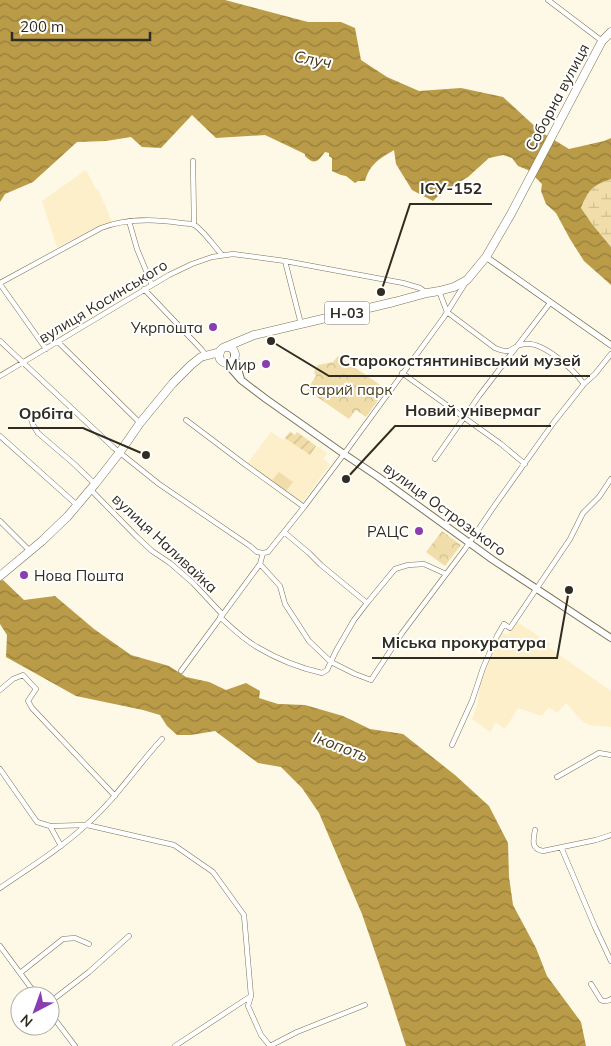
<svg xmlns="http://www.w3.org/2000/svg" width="611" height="1046" font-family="Mulish,sans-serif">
	<defs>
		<pattern id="forest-crowns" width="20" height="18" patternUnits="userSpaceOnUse" patternTransform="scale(1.25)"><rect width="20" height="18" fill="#f1dda9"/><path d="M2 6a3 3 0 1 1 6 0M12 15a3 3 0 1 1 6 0" fill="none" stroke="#cfbe91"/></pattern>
		<pattern id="wetland-marsh" width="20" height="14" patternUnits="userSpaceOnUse" patternTransform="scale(1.25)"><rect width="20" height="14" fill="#f1dda9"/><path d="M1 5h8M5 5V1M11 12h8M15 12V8" fill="none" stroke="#cfbe91"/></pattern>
		<pattern id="garden-furrows" width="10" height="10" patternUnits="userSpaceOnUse" patternTransform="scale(1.25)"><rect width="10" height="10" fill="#f1dda9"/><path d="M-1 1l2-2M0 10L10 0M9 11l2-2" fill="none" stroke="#cfbe91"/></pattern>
		<pattern id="water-waves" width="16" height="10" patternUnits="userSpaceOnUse" patternTransform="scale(1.25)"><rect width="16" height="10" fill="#b99b48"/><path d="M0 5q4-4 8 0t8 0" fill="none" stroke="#977f3c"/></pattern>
	</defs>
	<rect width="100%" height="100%" fill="#fef8e6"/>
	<path fill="#fcefc9" d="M86,170L96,189H98L112,222L57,247L42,201Z
		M290,431L295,435L297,432L327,453L323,459L330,464L302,503L247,464L271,432L283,440Z
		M517,622L551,644L548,647L611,691V727L590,725L583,722L566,703L557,713L549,707L542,716L518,708L505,729L496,722L493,726V729L490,732L472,719L478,703L480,682L492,652L502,633L508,635Z"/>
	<path fill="#f1dda9" d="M279,472L293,482L286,491L272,480Z"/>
	<path fill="url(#forest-crowns)" d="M338,356L386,389L366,417L356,410L349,419L307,390L316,376L314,372L318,365L333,362Z
		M442,531L461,545L445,566L426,552Z"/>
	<path fill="url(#wetland-marsh)" d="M611,179V247L592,224L581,208C589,189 592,186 611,179Z"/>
	<path fill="url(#garden-furrows)" d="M290,432L295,435L297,432L316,446L310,455L285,438Z"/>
	<path fill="url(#water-waves)" d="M0,0H225L308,22H341L355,28L361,60L387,77L419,91L461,88L503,97L541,132L569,149L604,141L611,138V179C592,186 589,189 581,208L592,224L611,247V285L584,261L570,239L556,213L546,204L541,191L542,184L528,170L518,166L512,158L503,155L489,158L468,177L441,193L433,201L412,190L396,164L394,150C379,159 370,164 365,181H358L355,183L346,176L341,175L332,171V158L329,156V153L325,152C318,161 315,166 305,156V154L265,135L216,138L192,115L161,148L142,147L131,137L106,141L77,142L33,182L5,194L0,202Z
		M3,580L24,600L55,596L94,629L131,655L169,666L186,677L209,682L226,690L246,683L260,691L259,698L278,704L305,705L343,716L370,729L403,734L455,775L489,806L508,843L509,877L513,905L536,948L547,976L581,1022L586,1046H406L387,987L362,914L319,813L302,788L281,767L258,763L215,731L191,735H177L167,726L160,715L143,710L76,696L6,657L7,635L0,624V581Z"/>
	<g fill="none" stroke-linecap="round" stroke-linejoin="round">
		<g stroke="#7c7258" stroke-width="5.5">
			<path id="minor" d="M548,0L602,41
				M193,161L194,225
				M129,221L137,249L152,285
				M285,261L301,324
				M0,283L101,228C127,218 154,219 181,223C186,224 192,223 196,226C206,234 214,246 222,255
				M0,284L46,349
				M144,289L202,350L206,356
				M439,291L447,312L495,348C515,356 509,346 524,344C543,341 573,369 584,384
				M0,341L114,448L159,484L250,546L257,552L263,553
				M58,342L140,423
				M402,373L501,444L525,464
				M0,376L169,275L192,264L212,257L233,254L285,261L403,283L420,288L427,293
				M31,419L33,425L38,433L73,463L95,484
				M186,420L243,463L304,507
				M0,436L77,505
				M435,459L479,396L550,303
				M90,489L137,537L152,551L170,563L193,583L222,614
				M0,521L30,551
				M284,532L309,553L321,565L367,603
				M260,564L280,586L285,604L309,641L331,662L355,674L371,680L402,633L465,549L495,505L554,422L584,384L595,374L611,354
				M220,617C232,628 243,639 257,647C277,659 300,668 322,673L327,670L336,651L354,620L367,603L395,569L408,565L424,564L446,574
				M181,671L260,564L263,553L268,552L304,507L344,454L444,317L466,282
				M0,690L13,679L23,675L36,689L28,701L32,708L115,796
				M452,745L472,701L483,668L497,636L504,624L510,628L570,539L583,513L599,497L611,479
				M0,769L37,822L50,826L87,825L174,845L213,872L244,915L251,996L175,1046
				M557,777L599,753L611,755
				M50,826L61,846
				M535,830C533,840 531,849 543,851L596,840L611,835
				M561,847L595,927L611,961
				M0,888C29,868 60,849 86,825C115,800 136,767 162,739
				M0,946L37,996
				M20,973L63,939L75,938L89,944
				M591,984L601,1000C604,1002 608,1001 611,999
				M251,996L248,1006L261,1035L270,1046L297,1032L365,1005
				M50,1002L89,972L129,936
				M50,1013L75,1046"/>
		</g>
		<g stroke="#7c7258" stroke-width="7">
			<path id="tertiary" d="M486,257L611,345"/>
		</g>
		<g stroke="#7c7258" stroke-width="8">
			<path id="secondary" d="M234,355L241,379
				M226,363L241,380L266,399L344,454L377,476L493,560L611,638"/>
		</g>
		<g stroke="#7c7258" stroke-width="9">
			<path id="primary" d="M219 355a8 8 0 1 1 16 0a8 8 0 1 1-16 0Z
				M223,348L254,335L394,302L427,293L439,291L454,287L467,280L486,257L511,214L602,41L611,32
				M0,576L42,541L68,516L95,484L120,452L140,423L173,383L191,365L201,357L220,352"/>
		</g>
		<use href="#minor" stroke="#fff" stroke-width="4.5"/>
		<use href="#tertiary" stroke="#fff" stroke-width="5.5"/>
		<use href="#secondary" stroke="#fff" stroke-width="6"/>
		<use href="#primary" stroke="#fff" stroke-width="8"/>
	</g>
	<g fill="#893eaf" stroke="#fff" stroke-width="2">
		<circle cx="213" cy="327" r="5"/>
		<circle cx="266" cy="364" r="5"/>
		<circle cx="419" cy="531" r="5"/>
		<circle cx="24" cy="575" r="5"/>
	</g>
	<g text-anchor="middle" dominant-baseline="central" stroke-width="4" stroke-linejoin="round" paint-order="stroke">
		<rect fill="#fff" stroke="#6e6b64" stroke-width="1" x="324.5" y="301.5" width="45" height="23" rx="4"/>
		<g font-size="14" font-weight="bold" fill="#302c21">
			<text x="347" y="313">Н-03</text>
		</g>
		<g font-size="15" fill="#302c21" stroke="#fff">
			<text transform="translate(557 97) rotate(-62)">Соборна вулиця</text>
			<text transform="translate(103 301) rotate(-31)">вулиця Косинського</text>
			<text transform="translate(445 509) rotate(36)">вулиця Острозького</text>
			<text transform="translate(165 543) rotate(43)">вулиця Наливайка</text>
		</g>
		<g font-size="15" fill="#302c21" stroke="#fff" text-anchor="end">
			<text x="203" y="327">Укрпошта</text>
			<text x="256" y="364">Мир</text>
			<text x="409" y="531">РАЦС</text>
			<text x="34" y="575" text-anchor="start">Нова Пошта</text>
		</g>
		<g font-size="15" fill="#493c18" stroke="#fff">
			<text x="346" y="389">Старий парк</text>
		</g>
		<g font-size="16" font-style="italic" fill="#483b17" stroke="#fff">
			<text transform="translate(313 59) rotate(10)">Случ</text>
			<text transform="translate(341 746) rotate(21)">Ікопоть</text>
		</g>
	</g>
	<path fill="none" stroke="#302c21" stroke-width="2" d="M381 292L410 204H492M271 341L329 376H590M346 479L395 426H551M146 455L83 428H8M569 590L557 658H372"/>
	<g fill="#302c21" stroke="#fff" stroke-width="2">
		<circle cx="381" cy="292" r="5"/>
		<circle cx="271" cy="341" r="5"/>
		<circle cx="346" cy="479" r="5"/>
		<circle cx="146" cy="455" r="5"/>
		<circle cx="569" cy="590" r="5"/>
	</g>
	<g font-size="16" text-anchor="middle" font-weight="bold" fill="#302c21" stroke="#fff" stroke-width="4" stroke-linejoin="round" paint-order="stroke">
		<text x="451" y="194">ІСУ-152</text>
		<text x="460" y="366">Старокостянтинівський музей</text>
		<text x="473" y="416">Новий універмаг</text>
		<text x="46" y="419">Орбіта</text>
		<text x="464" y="648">Міська прокуратура</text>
	</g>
	<g transform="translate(35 1011) rotate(221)"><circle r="24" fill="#ffffff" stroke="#acaba6"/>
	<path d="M0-4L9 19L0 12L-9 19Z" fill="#893eaf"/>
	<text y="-8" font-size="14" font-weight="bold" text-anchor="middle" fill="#302c21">N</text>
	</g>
	<path d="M12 32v8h138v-8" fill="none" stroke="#302c21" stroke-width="2.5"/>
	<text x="20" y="32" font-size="15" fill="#302c21" stroke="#ffffff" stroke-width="4" paint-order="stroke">200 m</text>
</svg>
